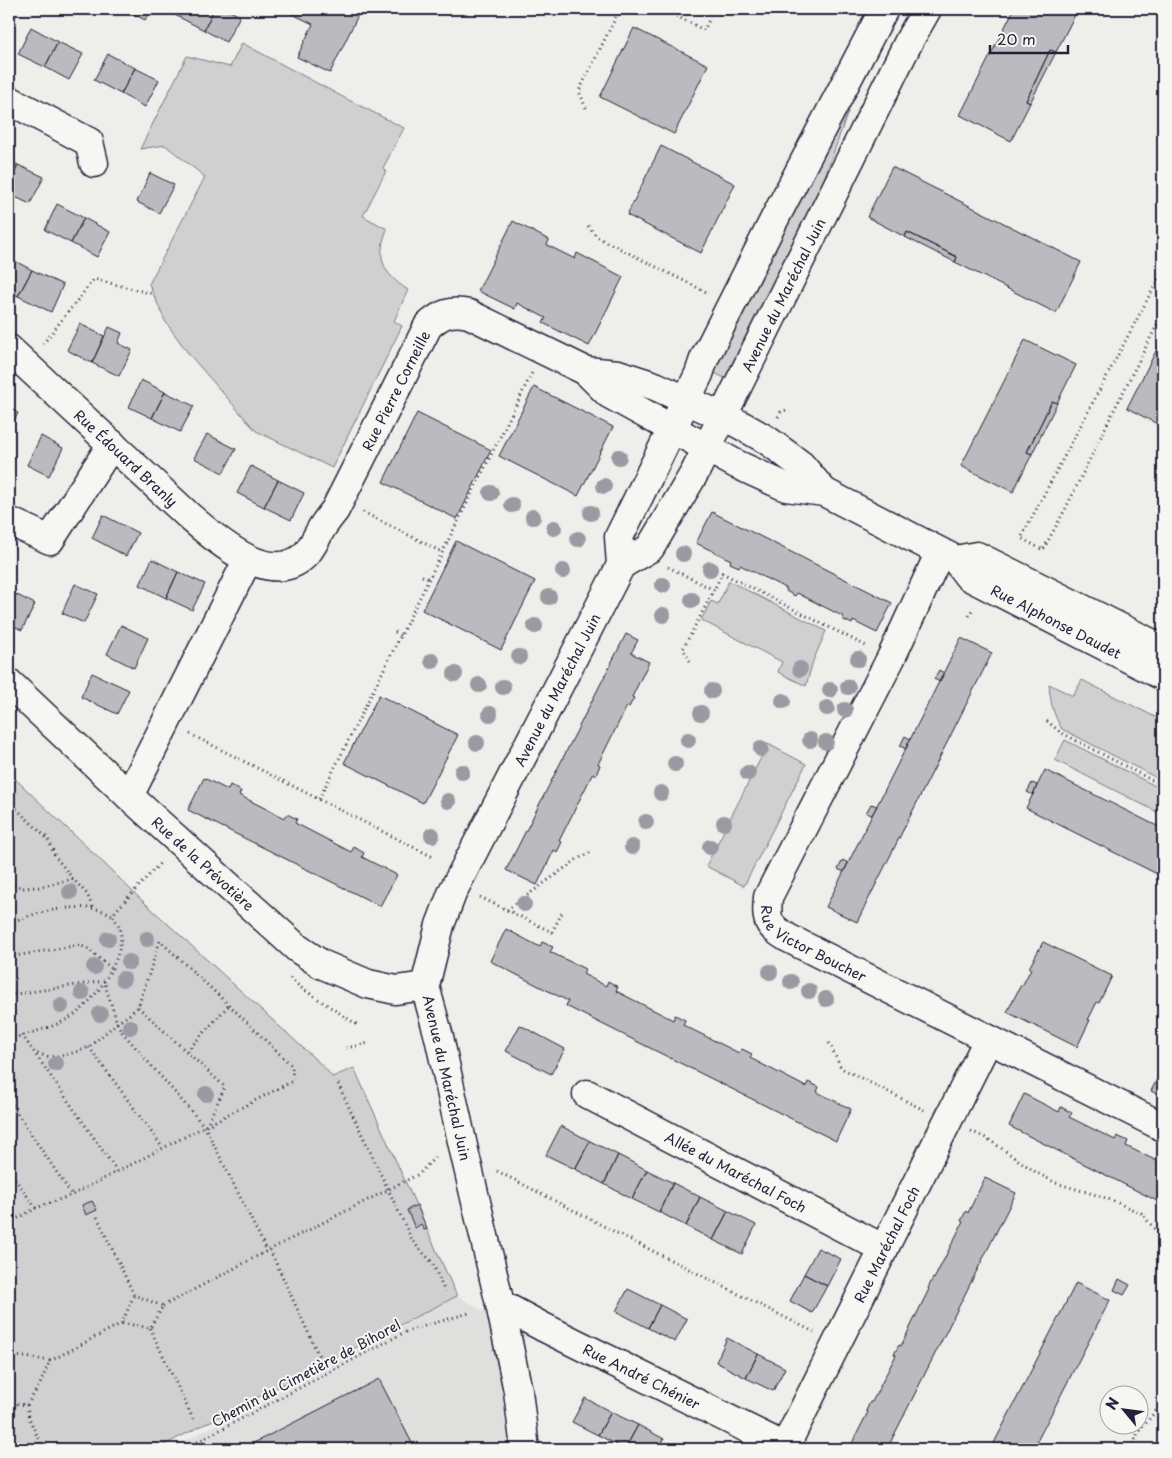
<svg xmlns="http://www.w3.org/2000/svg" width="1172" height="1458" font-family="'Playpen Sans',sans-serif">
	<rect width="100%" height="100%" fill="#eeeeeb"/>
	<filter id="ink" filterUnits="userSpaceOnUse"><feTurbulence type="fractalNoise" baseFrequency=".02" numOctaves="2"/><feDisplacementMap in="SourceGraphic" scale="10" xChannelSelector="R" yChannelSelector="G"/><feConvolveMatrix kernelMatrix="1 2 1 2 8 2 1 2 1" color-interpolation-filters="sRGB"/></filter>
	<g filter="url(#ink)">
		<path fill="#dfdfde" d="M457,1296L525,1335L522,1449H170Z"/>
		<path fill="#d0d0d1" stroke="#797986" d="M884,32L887,33L849,109L817,199L727,379L712,372Z
			M242,43L341,96L404,128L383,168L386,171L363,216L387,229C376,258 382,273 408,290L394,321L402,326L332,468L256,431L188,353L165,321L149,284L205,177L165,145L140,149L187,56L230,67Z
			M729,581L826,631L813,661L806,686L778,672L782,662L701,620L711,601L718,604Z
			M1082,680L1163,721V777H1155L1062,729C1053,715 1050,700 1049,684L1073,696Z
			M1065,740L1163,790V815L1055,760Z
			M768,744L806,764L744,886L706,866Z
			M9,773L112,871L133,892L326,1069L332,1077L354,1068L457,1296L156,1449H9Z"/>
		<path fill="#bbbbbf" stroke="#22223b" d="M124,9H151L145,20Z
			M178,9H214L204,30L175,15Z
			M214,9H226L240,16L226,42L204,30Z
			M282,9H361L330,73L297,57L313,24Z
			M1014,9H1078L1056,52L1050,50L1026,101L1030,103L1011,141L960,115Z
			M31,27L58,42L45,67L18,54Z
			M634,28L708,65L674,134L600,97Z
			M58,42L83,54L69,80L45,67Z
			M1050,50L1056,52L1030,103L1026,101Z
			M108,54L135,68L121,94L94,80Z
			M135,68L159,80L145,107L121,94Z
			M661,146L735,184L701,253L627,215Z
			M9,160L18,165L9,183Z
			M18,165L44,177L30,204L9,194V183Z
			M892,167L1081,262L1056,313L955,262L957,257L907,232L905,237L867,217Z
			M150,173L174,185L159,213L137,202Z
			M57,204L84,218L71,243L45,230Z
			M84,218L110,232L97,257L71,243Z
			M513,221L549,240L547,245L575,259L577,253L623,277L589,346L543,323L546,318L517,303L515,309L478,291Z
			M907,232L957,257L955,262L905,237Z
			M11,259L32,270L18,296L9,291V265Z
			M32,270L63,285L51,312L18,296Z
			M80,324L104,336L92,363L67,350Z
			M109,327L122,333L118,343L132,350L119,376L92,363Z
			M1163,337V427L1127,408Z
			M1025,340L1076,365L1057,403L1052,401L1027,452L1032,454L1013,492L961,466Z
			M141,380L165,392L152,418L129,407Z
			M534,387L613,427L578,496L499,456Z
			M165,392L194,406L180,432L152,418Z
			M1052,401L1057,403L1032,454L1027,452Z
			M9,409L18,413L9,432Z
			M417,413L491,450L457,519L383,482Z
			M207,434L236,449L223,473L194,458Z
			M41,436L63,448L49,476L27,465Z
			M251,466L278,480L264,507L237,493Z
			M278,480L304,493L291,520L264,507Z
			M712,512L892,603L877,633L853,621L852,624L842,619L844,617L797,593L795,596L786,591L787,589L740,565L739,567L730,563L731,560L696,543Z
			M103,515L138,533L126,556L92,538Z
			M456,541L535,581L501,650L422,610Z
			M152,559L178,572L166,598L140,585Z
			M178,572L205,584L192,610L166,598Z
			M75,584L98,594L84,623L62,613Z
			M11,592L35,604L22,630L9,624V595Z
			M121,625L148,638L134,668L107,654Z
			M626,634L638,640L631,653L649,662L632,697L634,698L629,707L627,706L598,764L600,765L596,775L593,773L559,841L562,842L557,852L554,850L537,885L506,870Z
			M961,638L992,653L857,922L826,907Z
			M939,670L944,673L940,682L934,679Z
			M92,673L129,690L117,714L81,697Z
			M379,695L458,735L423,803L344,763Z
			M905,736L910,739L906,749L900,746Z
			M1045,770L1163,829V877L1026,808Z
			M204,778L228,790L230,785L241,791L239,795L284,818L287,814L297,819L295,823L351,852L354,847L364,853L362,857L397,875L380,906L188,810Z
			M1032,783L1037,785L1033,795L1027,792Z
			M871,804L877,806L872,815L866,813Z
			M843,860L848,863L844,872L838,869Z
			M506,929L540,947L542,942L553,947L550,952L585,969L583,974L606,986L608,981L618,987L616,991L673,1020L675,1015L685,1020L683,1025L739,1053L742,1049L752,1054L750,1058L806,1087L808,1082L819,1087L817,1092L851,1109L836,1141L566,1006L568,1001L490,961Z
			M1043,942L1112,976L1099,1003L1097,1002L1088,1020H1090L1077,1047L1007,1012L1021,985L1022,986L1031,969L1029,968Z
			M520,1025L565,1049L551,1074L506,1051Z
			M1158,1077L1163,1080V1097L1151,1091Z
			M1024,1094L1059,1112L1061,1107L1072,1113L1069,1117L1115,1140L1117,1136L1128,1141L1126,1146L1163,1164V1204L1009,1126Z
			M561,1126L590,1141L575,1169L546,1155Z
			M590,1141L618,1155L604,1184L575,1169Z
			M618,1155L647,1170L632,1199L604,1184Z
			M647,1170L673,1183L659,1212L632,1199Z
			M985,1178L1016,1193L887,1449H856L850,1447L868,1412L866,1411L870,1402H872L896,1355L894,1354L899,1345L901,1346L929,1289L928,1288L933,1278L934,1279L963,1222L961,1221L966,1211L968,1213Z
			M673,1183L700,1197L686,1226L659,1212Z
			M700,1197L728,1211L713,1240L686,1226Z
			M92,1201L97,1210L86,1215L82,1205Z
			M417,1205L427,1229L424,1230L421,1224L415,1228L407,1210Z
			M728,1211L756,1225L742,1254L713,1240Z
			M818,1248L841,1259L827,1286L804,1274Z
			M804,1274L827,1286L812,1313L790,1301Z
			M1119,1279L1130,1285L1124,1295L1114,1290Z
			M1076,1283L1110,1300L1033,1449H991Z
			M628,1289L660,1305L648,1328L616,1311Z
			M660,1305L687,1319L675,1342L648,1328Z
			M727,1338L758,1354L746,1378L716,1362Z
			M758,1354L785,1368L773,1391L746,1378Z
			M379,1379L415,1449H242Z
			M585,1398L611,1412L598,1435L572,1422Z
			M611,1412L638,1425L625,1449L598,1435Z
			M638,1425L664,1439L659,1449H625Z"/>
		<g fill="none" stroke-linecap="round" stroke-linejoin="round">
			<g stroke="#22223b" stroke-width="31">
				<g id="minor">
					<path d="M9,100L89,142L94,163"/>
					<path id="s1" d="M9,349L191,518C218,541 271,588 305,555C313,547 317,535 323,526C327,520 331,515 335,510L428,326C441,314 450,310 469,314L586,371L609,394L736,464L786,487L824,492L956,560L968,576L1163,676"/>
					<path d="M586,371L618,374L655,386L739,424L767,440L801,465L824,492"/>
					<path d="M11,522L50,540L112,444"/>
					<path id="s2" d="M940,552L891,658L768,897C766,922 767,925 788,938L1163,1127"/>
					<path d="M956,560L977,556L1163,649"/>
					<path id="s3" d="M621,565L650,548L695,472L910,39L927,9"/>
					<path id="s4" d="M9,683L129,796L297,948L321,964L368,984L396,990L425,986"/>
					<path d="M129,796L248,559"/>
					<path id="s5" d="M587,1094L884,1249"/>
					<path id="s6" d="M500,1304L543,1327L785,1447"/>
					<path id="s7" d="M525,1449L518,1391L500,1304L465,1155L439,1037L425,986L440,925L453,891L621,565L619,537L699,374L704,359L775,218L884,9"/>
					<path id="s8" d="M784,1449L988,1040"/>
				</g>
			</g>
			<path stroke="#22223b" stroke-width="3" stroke-dasharray="1 4" stroke-linecap="butt" d="M663,9L704,30L709,20
				M586,108L579,91L620,9
				M588,226L597,237L708,293
				M1163,270L1021,538L1043,550L1067,506L1108,422L1163,313
				M43,344L94,279L153,294
				M778,417L781,412L789,409
				M363,512L442,552
				M668,567L714,590L722,573L868,647
				M422,576L429,579
				M969,616L973,608
				M395,632L401,635
				M690,661L683,649L714,590
				M1047,721L1060,732L1163,786
				M190,734L433,857
				M319,799L532,373
				M9,802L48,839L55,856L73,879L87,894L93,908
				M9,883L23,888L39,887L73,879
				M480,897L552,932L563,911
				M507,910L576,860L593,851
				M9,923C36,912 86,899 112,915L162,861
				M9,957L80,945L88,949L111,968
				M290,978L300,987L359,1026
				M9,995L104,981L117,1023L122,1032L205,1127L267,1251
				M138,1007L225,1087L206,1126
				M22,1035L117,1171
				M9,1040C29,1032 52,1029 71,1017C93,1004 127,956 120,929C119,924 115,920 112,915
				M829,1043L841,1068L924,1110
				M89,1047L163,1148
				M346,1048L369,1043
				M187,1051L229,1005
				M338,1084L413,1242L432,1262L445,1292
				M9,1101L72,1195
				M971,1131L988,1139L1037,1173L1056,1183L1106,1198L1141,1213L1163,1239
				M9,1171L36,1208
				M497,1171L623,1236L814,1332
				M97,1217L134,1295L163,1306L150,1328L122,1323L134,1295
				M9,1223L36,1208L72,1195L293,1081L292,1066L229,1005L160,941L138,1007L129,1015L117,1023L89,1047L76,1052L64,1055L50,1057L35,1053
				M270,1250L319,1356
				M163,1306L267,1251L419,1174L437,1155
				M150,1328L193,1419
				M9,1356L26,1357L50,1361L40,1384L27,1405L9,1403
				M50,1361L122,1323
				M27,1405L29,1418L43,1449
				M184,1449L407,1331L469,1313
				M1131,1449L1138,1433L1163,1402"/>
			<use href="#minor" stroke="#f6f6f2" stroke-width="28"/>
		</g>
		<g fill="#9a9aa3">
			<circle cx="619" cy="457" r="8"/>
			<circle cx="604" cy="486" r="8"/>
			<circle cx="491" cy="493" r="8"/>
			<circle cx="512" cy="505" r="8"/>
			<circle cx="591" cy="513" r="8"/>
			<circle cx="533" cy="517" r="8"/>
			<circle cx="554" cy="528" r="8"/>
			<circle cx="578" cy="539" r="8"/>
			<circle cx="683" cy="554" r="8"/>
			<circle cx="710" cy="569" r="8"/>
			<circle cx="563" cy="571" r="8"/>
			<circle cx="663" cy="585" r="8"/>
			<circle cx="549" cy="597" r="8"/>
			<circle cx="692" cy="600" r="8"/>
			<circle cx="663" cy="615" r="8"/>
			<circle cx="535" cy="626" r="8"/>
			<circle cx="519" cy="657" r="8"/>
			<circle cx="858" cy="659" r="8"/>
			<circle cx="432" cy="661" r="8"/>
			<circle cx="800" cy="669" r="8"/>
			<circle cx="455" cy="674" r="8"/>
			<circle cx="479" cy="685" r="8"/>
			<circle cx="503" cy="687" r="8"/>
			<circle cx="848" cy="687" r="8"/>
			<circle cx="830" cy="690" r="8"/>
			<circle cx="712" cy="691" r="8"/>
			<circle cx="783" cy="701" r="8"/>
			<circle cx="827" cy="708" r="8"/>
			<circle cx="845" cy="710" r="8"/>
			<circle cx="701" cy="713" r="8"/>
			<circle cx="490" cy="714" r="8"/>
			<circle cx="688" cy="740" r="8"/>
			<circle cx="810" cy="740" r="8"/>
			<circle cx="826" cy="742" r="8"/>
			<circle cx="477" cy="743" r="8"/>
			<circle cx="761" cy="749" r="8"/>
			<circle cx="675" cy="764" r="8"/>
			<circle cx="462" cy="772" r="8"/>
			<circle cx="748" cy="773" r="8"/>
			<circle cx="661" cy="793" r="8"/>
			<circle cx="448" cy="801" r="8"/>
			<circle cx="646" cy="822" r="8"/>
			<circle cx="724" cy="823" r="8"/>
			<circle cx="432" cy="835" r="8"/>
			<circle cx="632" cy="847" r="8"/>
			<circle cx="710" cy="847" r="8"/>
			<circle cx="70" cy="892" r="8"/>
			<circle cx="524" cy="904" r="8"/>
			<circle cx="108" cy="939" r="8"/>
			<circle cx="147" cy="939" r="8"/>
			<circle cx="129" cy="962" r="8"/>
			<circle cx="94" cy="967" r="8"/>
			<circle cx="770" cy="972" r="8"/>
			<circle cx="123" cy="979" r="8"/>
			<circle cx="791" cy="982" r="8"/>
			<circle cx="809" cy="991" r="8"/>
			<circle cx="82" cy="993" r="8"/>
			<circle cx="826" cy="999" r="8"/>
			<circle cx="61" cy="1006" r="8"/>
			<circle cx="100" cy="1014" r="8"/>
			<circle cx="130" cy="1027" r="8"/>
			<circle cx="56" cy="1064" r="8"/>
			<circle cx="206" cy="1094" r="8"/>
		</g>
	</g>
	<g text-anchor="middle" dominant-baseline="central" stroke-width="4" stroke-linejoin="round" paint-order="stroke">
		<g font-size="14" fill="#22223b" stroke="#f6f6f2">
			<text stroke="none"><textPath href="#s3" startOffset="320">Avenue du Maréchal Juin</textPath></text>
			<text stroke="none"><textPath href="#s1" startOffset="568">Rue Pierre Corneille</textPath></text>
			<text stroke="none"><textPath href="#s1" startOffset="160">Rue Édouard Branly</textPath></text>
			<text stroke="none"><textPath href="#s1" startOffset="1354">Rue Alphonse Daudet</textPath></text>
			<text stroke="none"><textPath href="#s7" startOffset="800">Avenue du Maréchal Juin</textPath></text>
			<text stroke="none"><textPath href="#s4" startOffset="265">Rue de la Prévotière</textPath></text>
			<text stroke="none"><textPath href="#s2" startOffset="458">Rue Victor Boucher</textPath></text>
			<text transform="translate(447 1078) rotate(77)">Avenue du Maréchal Juin</text>
			<text stroke="none"><textPath href="#s5" startOffset="168">Allée du Maréchal Foch</textPath></text>
			<text stroke="none"><textPath href="#s8" startOffset="229">Rue Maréchal Foch</textPath></text>
			<text transform="translate(306 1373) rotate(-28)">Chemin du Cimetière de Bihorel</text>
			<text stroke="none"><textPath href="#s6" startOffset="159">Rue André Chénier</textPath></text>
		</g>
	</g>
	<rect width="1172" height="1458" fill="none" stroke="#f6f6f2" stroke-width="30"/>
	<rect x="15" y="15" width="1142" height="1428" fill="none" stroke="#22223b" stroke-width="2" filter="url(#ink)"/>
	<g transform="translate(1124 1410) rotate(299)"><circle r="24" fill="#f6f6f2" stroke="#a1a1a9"/>
	<path d="M0-4L9 19L0 12L-9 19Z" fill="#22223b"/>
	<text y="-8" font-size="14" font-weight="bold" text-anchor="middle" fill="#22223b">N</text>
	</g>
	<path d="M990 45v8h78v-8" fill="none" stroke="#22223b" stroke-width="2.5"/>
	<text x="997" y="45" font-size="15" fill="#22223b" stroke="#f6f6f2" stroke-width="4" paint-order="stroke">20 m</text>
</svg>
